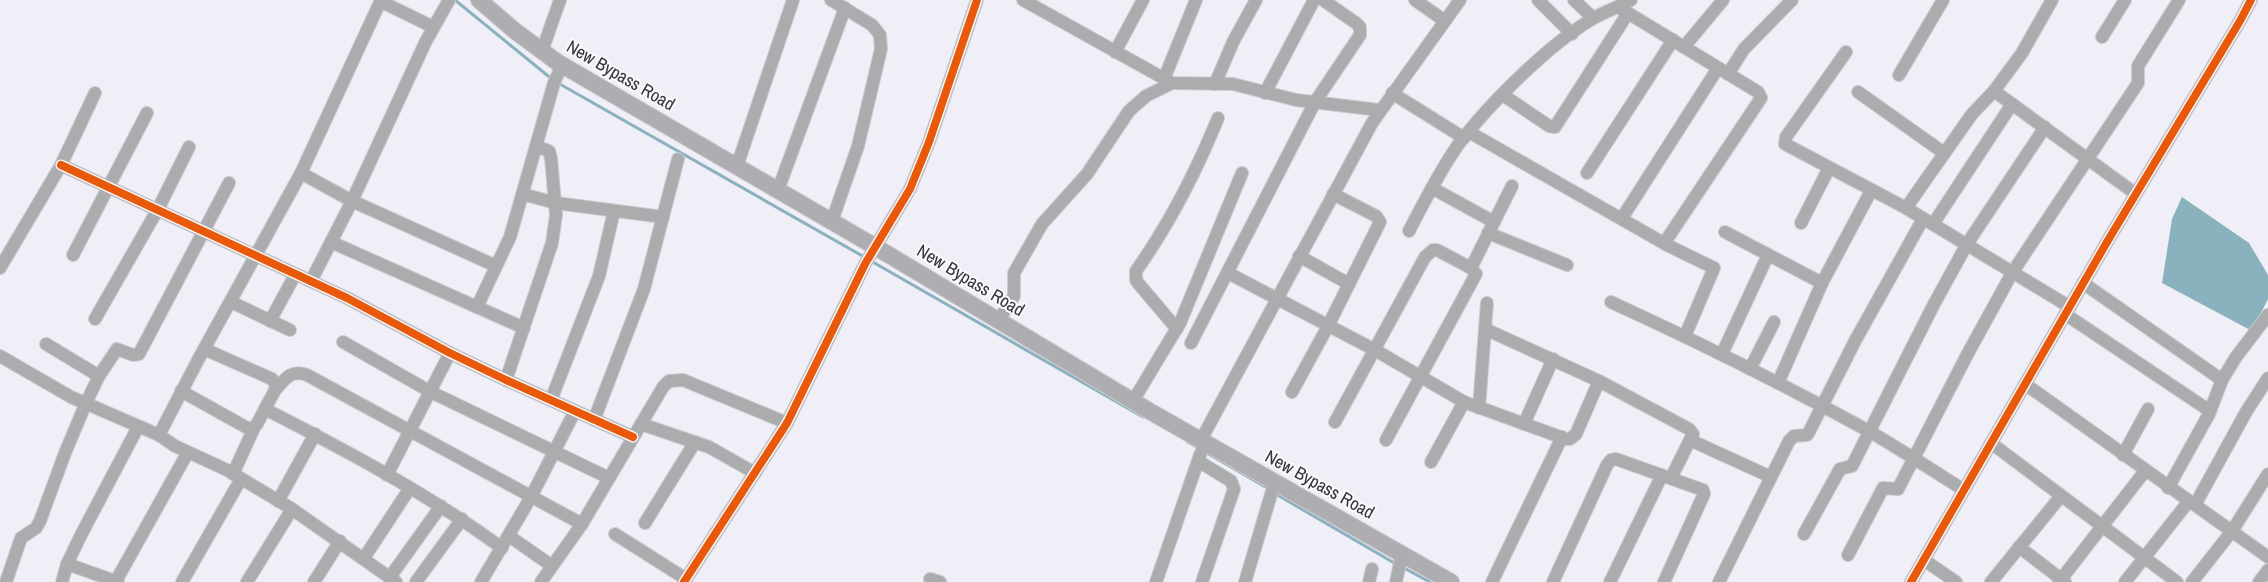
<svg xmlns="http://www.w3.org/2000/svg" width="2268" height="582" viewBox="0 0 2268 582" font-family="'Archivo Narrow',sans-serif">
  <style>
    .water { fill: #8ab2be }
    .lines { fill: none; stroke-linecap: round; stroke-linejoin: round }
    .stream { stroke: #8ab2be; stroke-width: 3 }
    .minor-casing { stroke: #cbcad0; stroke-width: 14 }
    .major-casing { stroke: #cbcad0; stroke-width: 18 }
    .minor { stroke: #aaacae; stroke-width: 12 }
    .major { stroke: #aeaeb2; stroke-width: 16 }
    .cycleway-casing { stroke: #fafafd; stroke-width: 11 }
    .cycleway { stroke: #e8590c; stroke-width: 8 }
    .labels { text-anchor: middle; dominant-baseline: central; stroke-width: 4; stroke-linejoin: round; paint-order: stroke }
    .street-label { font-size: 18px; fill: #35353a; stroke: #fafafd }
  </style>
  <rect width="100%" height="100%" fill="#f0eef6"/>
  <polygon class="water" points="2182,197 2249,243 2268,275 2268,299 2252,331 2162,283 2172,219"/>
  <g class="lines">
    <g class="stream">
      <polyline points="455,0 553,80"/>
      <polyline points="558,83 866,258"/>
      <polyline points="871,261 1143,417"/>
      <polyline points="1188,442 1200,449"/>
      <polyline points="1205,452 1269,489"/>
      <polyline points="1274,493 1396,564"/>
      <polyline points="1402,567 1430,582"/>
    </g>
    <g class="minor-casing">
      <g id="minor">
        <polyline points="831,0 872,25 880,35 881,49 858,146 832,221"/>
        <polyline points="1023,0 1172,83 1233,84 1296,100 1379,110"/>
        <polyline points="1415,0 1445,21"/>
        <polyline points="1538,0 1572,34"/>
        <polyline points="1574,0 1593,18"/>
        <polyline points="380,1 433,27"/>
        <polyline points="1618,7 1758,92 1761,98 1665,242 1667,245 1714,268 1685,336"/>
        <polyline points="2102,37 2125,0"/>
        <polyline points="1684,47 1723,0"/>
        <polyline points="542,51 560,0"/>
        <polyline points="1115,52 1143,0"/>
        <polyline points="1846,52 1786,137 1785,144 1906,208 2070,307"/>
        <polyline points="1728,74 1744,49 1792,0"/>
        <polyline points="1899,75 1943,0"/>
        <polyline points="1164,79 1196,0"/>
        <polyline points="1215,84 1233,42 1256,0"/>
        <polyline points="1994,91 2136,194"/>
        <polyline points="1858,92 1944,153"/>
        <polyline points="1265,93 1314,0"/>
        <polyline points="1392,93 1464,138"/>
        <polyline points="1503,95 1549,126 1555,127 1628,13"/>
        <polyline points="1469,132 1667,245"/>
        <polyline points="61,165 347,298 450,353 506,380 633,437"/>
        <polyline points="737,166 793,0"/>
        <polyline points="301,173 352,201 496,266"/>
        <polyline points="1587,173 1673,40"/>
        <polyline points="1432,188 1494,222"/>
        <polyline points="778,190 845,8"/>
        <polyline points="522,194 556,203 663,217"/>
        <polyline points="1906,208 1972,114 1994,91 2022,53 2052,0"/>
        <polyline points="1622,218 1718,68"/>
        <polyline points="1801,223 1829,168"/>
        <polyline points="1933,224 2012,104"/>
        <path d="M1409 231C1424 202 1439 172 1458 145 1488 105 1550 43 1594 18 1606 11 1619 7 1631 0"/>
        <polyline points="1725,232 1822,283"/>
        <polyline points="1488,233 1567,265"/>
        <polyline points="331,242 524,328"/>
        <polyline points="73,255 147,113"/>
        <polyline points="1299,256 1349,284"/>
        <polyline points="0,268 61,165 95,93"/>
        <polyline points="1471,268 1512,186"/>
        <polyline points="1228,273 1375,350 1464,402 1566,439 1570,439 1576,434 1599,381"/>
        <polyline points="311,281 352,201 426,41 449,0"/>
        <polyline points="2083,283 2222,380"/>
        <polyline points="231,302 290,330"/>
        <path d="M1611 302C1698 342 1783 384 1867 430 1900 449 1932 470 1964 490"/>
        <polyline points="477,307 510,237 554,83 562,65"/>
        <polyline points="2065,314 2210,411"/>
        <polyline points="95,319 158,209 189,147"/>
        <polyline points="999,320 1014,296 1014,273 1042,224 1087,174 1129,111 1146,96 1172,83"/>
        <polyline points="270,321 295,275"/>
        <path d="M1177 329 1138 283 1136 280V271C1170 223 1196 172 1218 118"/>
        <polyline points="1485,329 1599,381 1689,429 1693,434 1671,478"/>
        <polyline points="343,342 431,392 609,478"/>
        <polyline points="1191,343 1315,102 1360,35 1360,27 1356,23 1323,0"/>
        <polyline points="46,344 99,376"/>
        <polyline points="1722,354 1768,255"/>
        <polyline points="0,356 71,397 159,435 175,446 227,470 292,509 396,582"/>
        <polyline points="1750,369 1774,322"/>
        <polyline points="506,380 552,243 556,215 551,158 549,151 536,146"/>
        <polyline points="1778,383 1822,283 1871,191"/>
        <polyline points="2025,384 2268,557"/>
        <path d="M275 390C285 379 291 369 307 375L582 524"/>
        <polyline points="181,391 251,430 257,424 275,390 276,385 272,379 204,349"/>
        <polyline points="1292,392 1328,326 1380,222 1376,216 1333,194"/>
        <polyline points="551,400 599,276 614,211"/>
        <polyline points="1133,401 1180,323 1242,173"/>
        <polyline points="1479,408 1487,303"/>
        <path d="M265 409C347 451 428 494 502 548"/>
        <polyline points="594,420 644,289 678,159"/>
        <polyline points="1335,422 1425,257 1433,250 1437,250 1471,268 1476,274 1386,440"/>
        <polyline points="641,424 709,447 755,473"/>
        <polyline points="1524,424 1553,359"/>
        <polyline points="159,435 198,360 301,173 381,0"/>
        <polyline points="1201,440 1372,123 1460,0"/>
        <polyline points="1690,440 1771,477"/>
        <polyline points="1991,443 2177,582"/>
        <polyline points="2123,455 2148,409"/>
        <polyline points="1198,461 1231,481 1234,489 1202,582"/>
        <polyline points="1431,462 1464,402"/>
        <polyline points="233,474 254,428"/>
        <polyline points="387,475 450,353"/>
        <polyline points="2168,488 2209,414 2222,380 2236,357 2268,315"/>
        <polyline points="278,501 315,434"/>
        <polyline points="2195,505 2246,412 2268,378"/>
        <polyline points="645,523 695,442"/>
        <polyline points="615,534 686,579"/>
        <polyline points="1804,534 1840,469 1852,466 1853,464 1933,306 1967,244 2045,127"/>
        <polyline points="509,536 552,566"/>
        <polyline points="2019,547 2065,582"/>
        <polyline points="1848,555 1883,488 1898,489 1967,355 2012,273 2138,83 2138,66 2179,0"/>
        <polyline points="364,558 410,488"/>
        <polyline points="1924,560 1956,582"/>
        <polyline points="67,564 118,582"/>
        <polyline points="390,577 441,506"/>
        <polyline points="930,579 940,582"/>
        <polyline points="116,581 188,452"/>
        <polyline points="6,582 21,538 36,528 40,521 65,453 86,403 99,376 117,349 133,355 139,354 229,183"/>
        <polyline points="62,582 67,564 81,535 138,427"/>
        <polyline points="182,582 241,479"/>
        <polyline points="247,582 292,509"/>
        <polyline points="314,582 340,541"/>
        <polyline points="416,582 462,519"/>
        <polyline points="481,582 531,497 575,411"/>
        <polyline points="541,582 582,524 663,387 669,381 683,380 787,423"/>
        <polyline points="684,582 787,423 865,264 910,189 929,142 977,0"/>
        <polyline points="1156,582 1200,455 1206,442"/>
        <polyline points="1245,582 1275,481"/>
        <polyline points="1369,582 1372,569"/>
        <polyline points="1396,582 1402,553"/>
        <polyline points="1492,582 1562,437"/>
        <polyline points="1553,582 1607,465 1611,460 1616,459 1703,490 1704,494 1664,582"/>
        <polyline points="1610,582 1662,475"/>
        <polyline points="1719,582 1789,441 1794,436 1807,435 1809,432 1855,341 1923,219"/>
        <polyline points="1911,582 2107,242 2240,21 2251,0"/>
        <polyline points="1991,582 2061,496"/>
        <polyline points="2059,582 2145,471"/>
        <polyline points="2125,582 2189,501"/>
        <polyline points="2192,582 2232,531 2268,474"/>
        <polyline points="2259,582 2268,570"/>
      </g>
    </g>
    <g class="major-casing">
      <polyline id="major" points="479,0 515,31 557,62 874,246 1151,412 1451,582"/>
    </g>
    <use href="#minor" class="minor"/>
    <use href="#major" class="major"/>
    <g class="cycleway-casing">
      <g id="cycleway">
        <polyline points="61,165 347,298 450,353 506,380 633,437"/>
        <polyline points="684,582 787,423 865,264 910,189 929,142 977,0"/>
        <polyline points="1911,582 2107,242 2240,21 2251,0"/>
      </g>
    </g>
    <use href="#cycleway" class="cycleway"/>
  </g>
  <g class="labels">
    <g class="street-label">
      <text transform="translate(621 75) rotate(30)">New Bypass Road</text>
      <text transform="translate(971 280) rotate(31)">New Bypass Road</text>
      <text transform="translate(1320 484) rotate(29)">New Bypass Road</text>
    </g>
  </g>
</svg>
